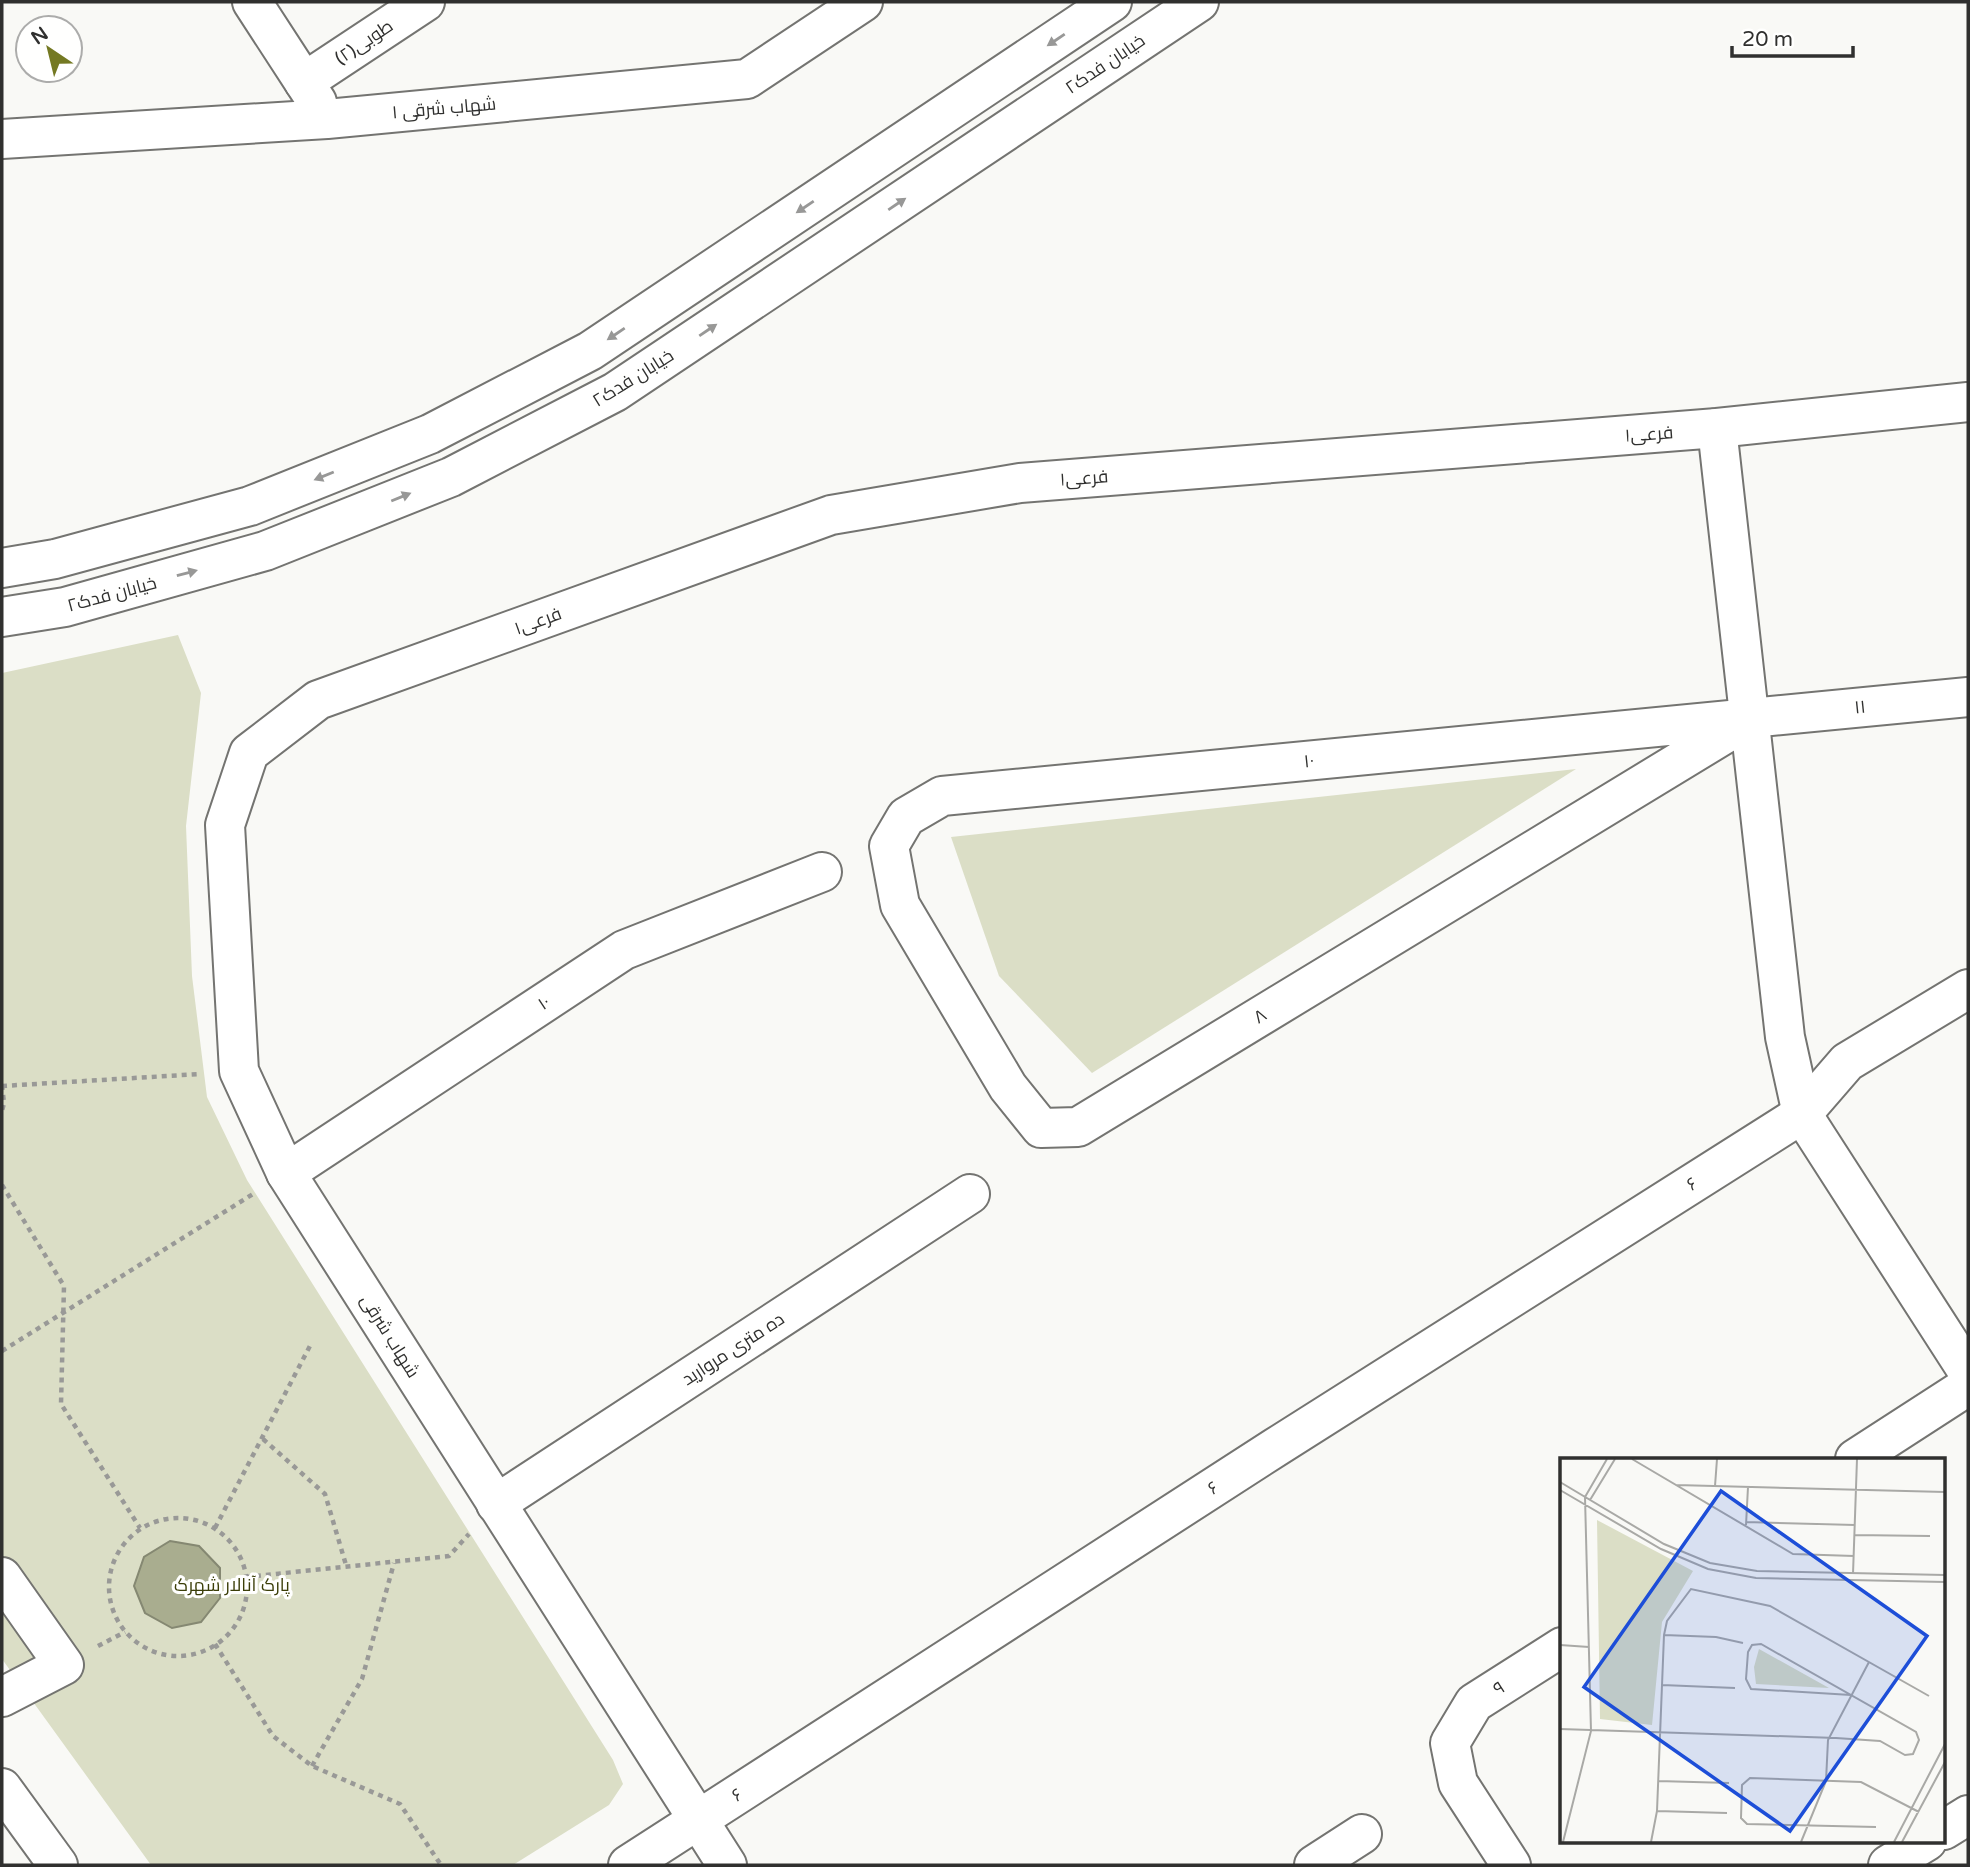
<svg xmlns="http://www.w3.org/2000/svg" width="1970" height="1867" viewBox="0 0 1970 1867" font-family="'Varela Round',Cairo,sans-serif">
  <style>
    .green { fill: #dbdec6 }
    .water { fill: #a9ad8f; stroke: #858872; stroke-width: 2 }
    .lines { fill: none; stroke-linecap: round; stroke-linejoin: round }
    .minor-casing { stroke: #747471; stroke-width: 42 }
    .path { stroke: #999997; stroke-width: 4.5; stroke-dasharray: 5 5; stroke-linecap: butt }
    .minor { stroke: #fff; stroke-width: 38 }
    .oneway { fill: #989897 }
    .labels { text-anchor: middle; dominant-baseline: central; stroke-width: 6; stroke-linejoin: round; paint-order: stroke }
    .street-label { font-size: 18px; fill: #30302f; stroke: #fffffe }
    .park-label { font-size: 18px; fill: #3b3e08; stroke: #fffffe }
    .inset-road { fill: none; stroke: #a9a9a6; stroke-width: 2 }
    .view { fill: #1d4ed8; fill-opacity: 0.15; stroke: #1d4ed8; stroke-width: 3.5 }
    .inset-edge { fill: none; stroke: #30302f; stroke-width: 3.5 }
  </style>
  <rect width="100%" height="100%" fill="#f9f9f6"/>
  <g class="green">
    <polygon points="178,635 201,693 186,826 192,976 207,1097 247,1180 613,1760 623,1784 609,1805 513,1865 151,1865 2,1659 2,673"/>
    <polygon points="1576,769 1092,1073 999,976 951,837"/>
  </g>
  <polygon class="water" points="170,1541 199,1546 220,1568 220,1598 201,1622 172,1628 145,1613 134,1586 144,1557"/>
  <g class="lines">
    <g class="minor-casing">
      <g id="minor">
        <polyline points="252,2 317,102"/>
        <polyline points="304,82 425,2"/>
        <polyline points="2,139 327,119 747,79 863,2"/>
        <polyline points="1717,428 1785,1037 1802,1114 1968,1372"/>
        <polyline points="2,568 55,559 250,506 430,434 590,351 1112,2"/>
        <polyline points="2,617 65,607 265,551 451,477 615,392 1199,2"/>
        <polyline points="1751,718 1078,1127 1041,1128 1008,1087 900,905 889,846 906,817 942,796 1968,697"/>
        <polyline points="286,1173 624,950 822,872"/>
        <polyline points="1855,1459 1968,1386"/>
        <polyline points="496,1504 970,1194"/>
        <polyline points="2,1577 64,1665 2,1697"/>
        <polyline points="2,1788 58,1865"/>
        <polyline points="1944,1830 1968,1815"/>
        <polyline points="628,1865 1276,1447 1802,1114 1847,1062 1968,989"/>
        <polyline points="727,1865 286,1173 239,1071 225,825 249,753 318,700 831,515 1020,483 1717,428 1968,402"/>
        <polyline points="1314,1865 1362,1834"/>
        <polyline points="1511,1865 1458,1783 1450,1743 1474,1703 1562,1647"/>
        <polyline points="1888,1865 1927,1841"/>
      </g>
    </g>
    <g class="path">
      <polyline points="2,1085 4,1103 2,1111"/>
      <polyline points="2,1086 200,1074"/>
      <polyline points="2,1185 64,1286 61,1404 140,1528"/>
      <polyline points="2,1351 253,1194"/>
      <polyline points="263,1439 325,1494 346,1565"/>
      <circle cx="178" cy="1587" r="69"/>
      <polyline points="215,1528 312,1342"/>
      <polyline points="246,1577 449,1556 469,1534"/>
      <polyline points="215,1644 273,1736 312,1766 400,1804 441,1865"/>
      <polyline points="98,1646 125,1632"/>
      <polyline points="312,1766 362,1679 394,1563"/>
    </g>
    <use href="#minor" class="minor"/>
  </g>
  <defs><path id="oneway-solid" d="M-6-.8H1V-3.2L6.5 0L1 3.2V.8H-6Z" transform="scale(1.75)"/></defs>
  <g class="oneway">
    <use href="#oneway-solid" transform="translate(1056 40) rotate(146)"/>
    <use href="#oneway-solid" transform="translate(897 204) rotate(-34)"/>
    <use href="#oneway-solid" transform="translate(805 207) rotate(146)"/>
    <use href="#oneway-solid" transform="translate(708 330) rotate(-34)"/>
    <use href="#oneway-solid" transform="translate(616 334) rotate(146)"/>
    <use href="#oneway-solid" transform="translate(324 476) rotate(158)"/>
    <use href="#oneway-solid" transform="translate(401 497) rotate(-22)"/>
    <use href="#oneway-solid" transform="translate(187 573) rotate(-15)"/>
  </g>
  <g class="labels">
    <g class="street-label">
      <text transform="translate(364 42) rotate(-34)">طوبی(۲)</text>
      <text transform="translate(1105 64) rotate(-34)">خیابان فدک۲</text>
      <text transform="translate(444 108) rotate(-5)">شهاب شرقی ۱</text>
      <text transform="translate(633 378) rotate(-32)">خیابان فدک۲</text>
      <text transform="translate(1649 434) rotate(-4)">فرعی۱</text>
      <text transform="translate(1084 478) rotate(-4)">فرعی۱</text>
      <text transform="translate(112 594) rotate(-15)">خیابان فدک۲</text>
      <text transform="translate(538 621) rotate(-20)">فرعی۱</text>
      <text transform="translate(1860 707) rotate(-6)">۱۱</text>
      <text transform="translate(1309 761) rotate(-6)">۱۰</text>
      <text transform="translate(544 1003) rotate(-33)">۱۰</text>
      <text transform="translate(1260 1016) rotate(-31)">۸</text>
      <text transform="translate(1692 1184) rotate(-32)">۶</text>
      <text transform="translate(390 1336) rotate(58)">شهاب شرقی</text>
      <text transform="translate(733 1349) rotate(-33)">ده متری مروارید</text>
      <text transform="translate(1213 1488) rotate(-33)">۶</text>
      <text transform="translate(1499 1688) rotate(-33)">۹</text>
      <text transform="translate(737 1795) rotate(-33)">۶</text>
    </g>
    <g class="park-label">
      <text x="232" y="1585">پارک آنالار شهرک</text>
    </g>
  </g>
  <g transform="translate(1560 1458)">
    <rect width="385" height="385" fill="#f9f9f6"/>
    <path d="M37 62 133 113 102 164 92 267 40 261ZM199 191 269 230 196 226 194 209Z" fill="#dbdec6"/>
    <path class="inset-road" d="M72 1 233 96 294 98M0 24 104 86 150 105 197 113 385 117M116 27 385 34M155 28 157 1M0 32 101 91 148 111 196 120 385 124M30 42 55 1M186 64 295 67M186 67 188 29M294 77 370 78M293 116 297 1M104 177 156 179 183 185M0 187 29 189M102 227 175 230M0 271 276 280 320 283 345 297 353 296 359 282 356 274 201 186 192 187 188 194 186 221 191 231 291 237M98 323 169 325M97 353 167 355M316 369 187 366 181 360 182 327 190 320 301 324 359 354M3 384 31 273 25 39 47 1M91 384 97 353 104 177 107 163 131 131 210 148 369 238M241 384 266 323 268 282 309 204M334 384 385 286M342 384 385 304"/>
    <path class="view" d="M161 33 367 178 230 373 24 229Z"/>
    <rect width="385" height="385" class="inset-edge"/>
  </g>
  <rect width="1970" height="1867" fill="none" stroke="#30302f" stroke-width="7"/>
  <g transform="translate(49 49) rotate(325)"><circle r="33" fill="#fffffe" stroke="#acacab" stroke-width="2"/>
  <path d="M0-5L12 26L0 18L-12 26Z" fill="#747922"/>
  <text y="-10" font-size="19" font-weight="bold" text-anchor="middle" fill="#30302f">N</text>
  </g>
  <path d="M1732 46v10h121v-10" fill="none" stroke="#30302f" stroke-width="3.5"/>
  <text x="1742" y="46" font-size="21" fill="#30302f" stroke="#fffffe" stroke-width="5" paint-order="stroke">20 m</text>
</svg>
